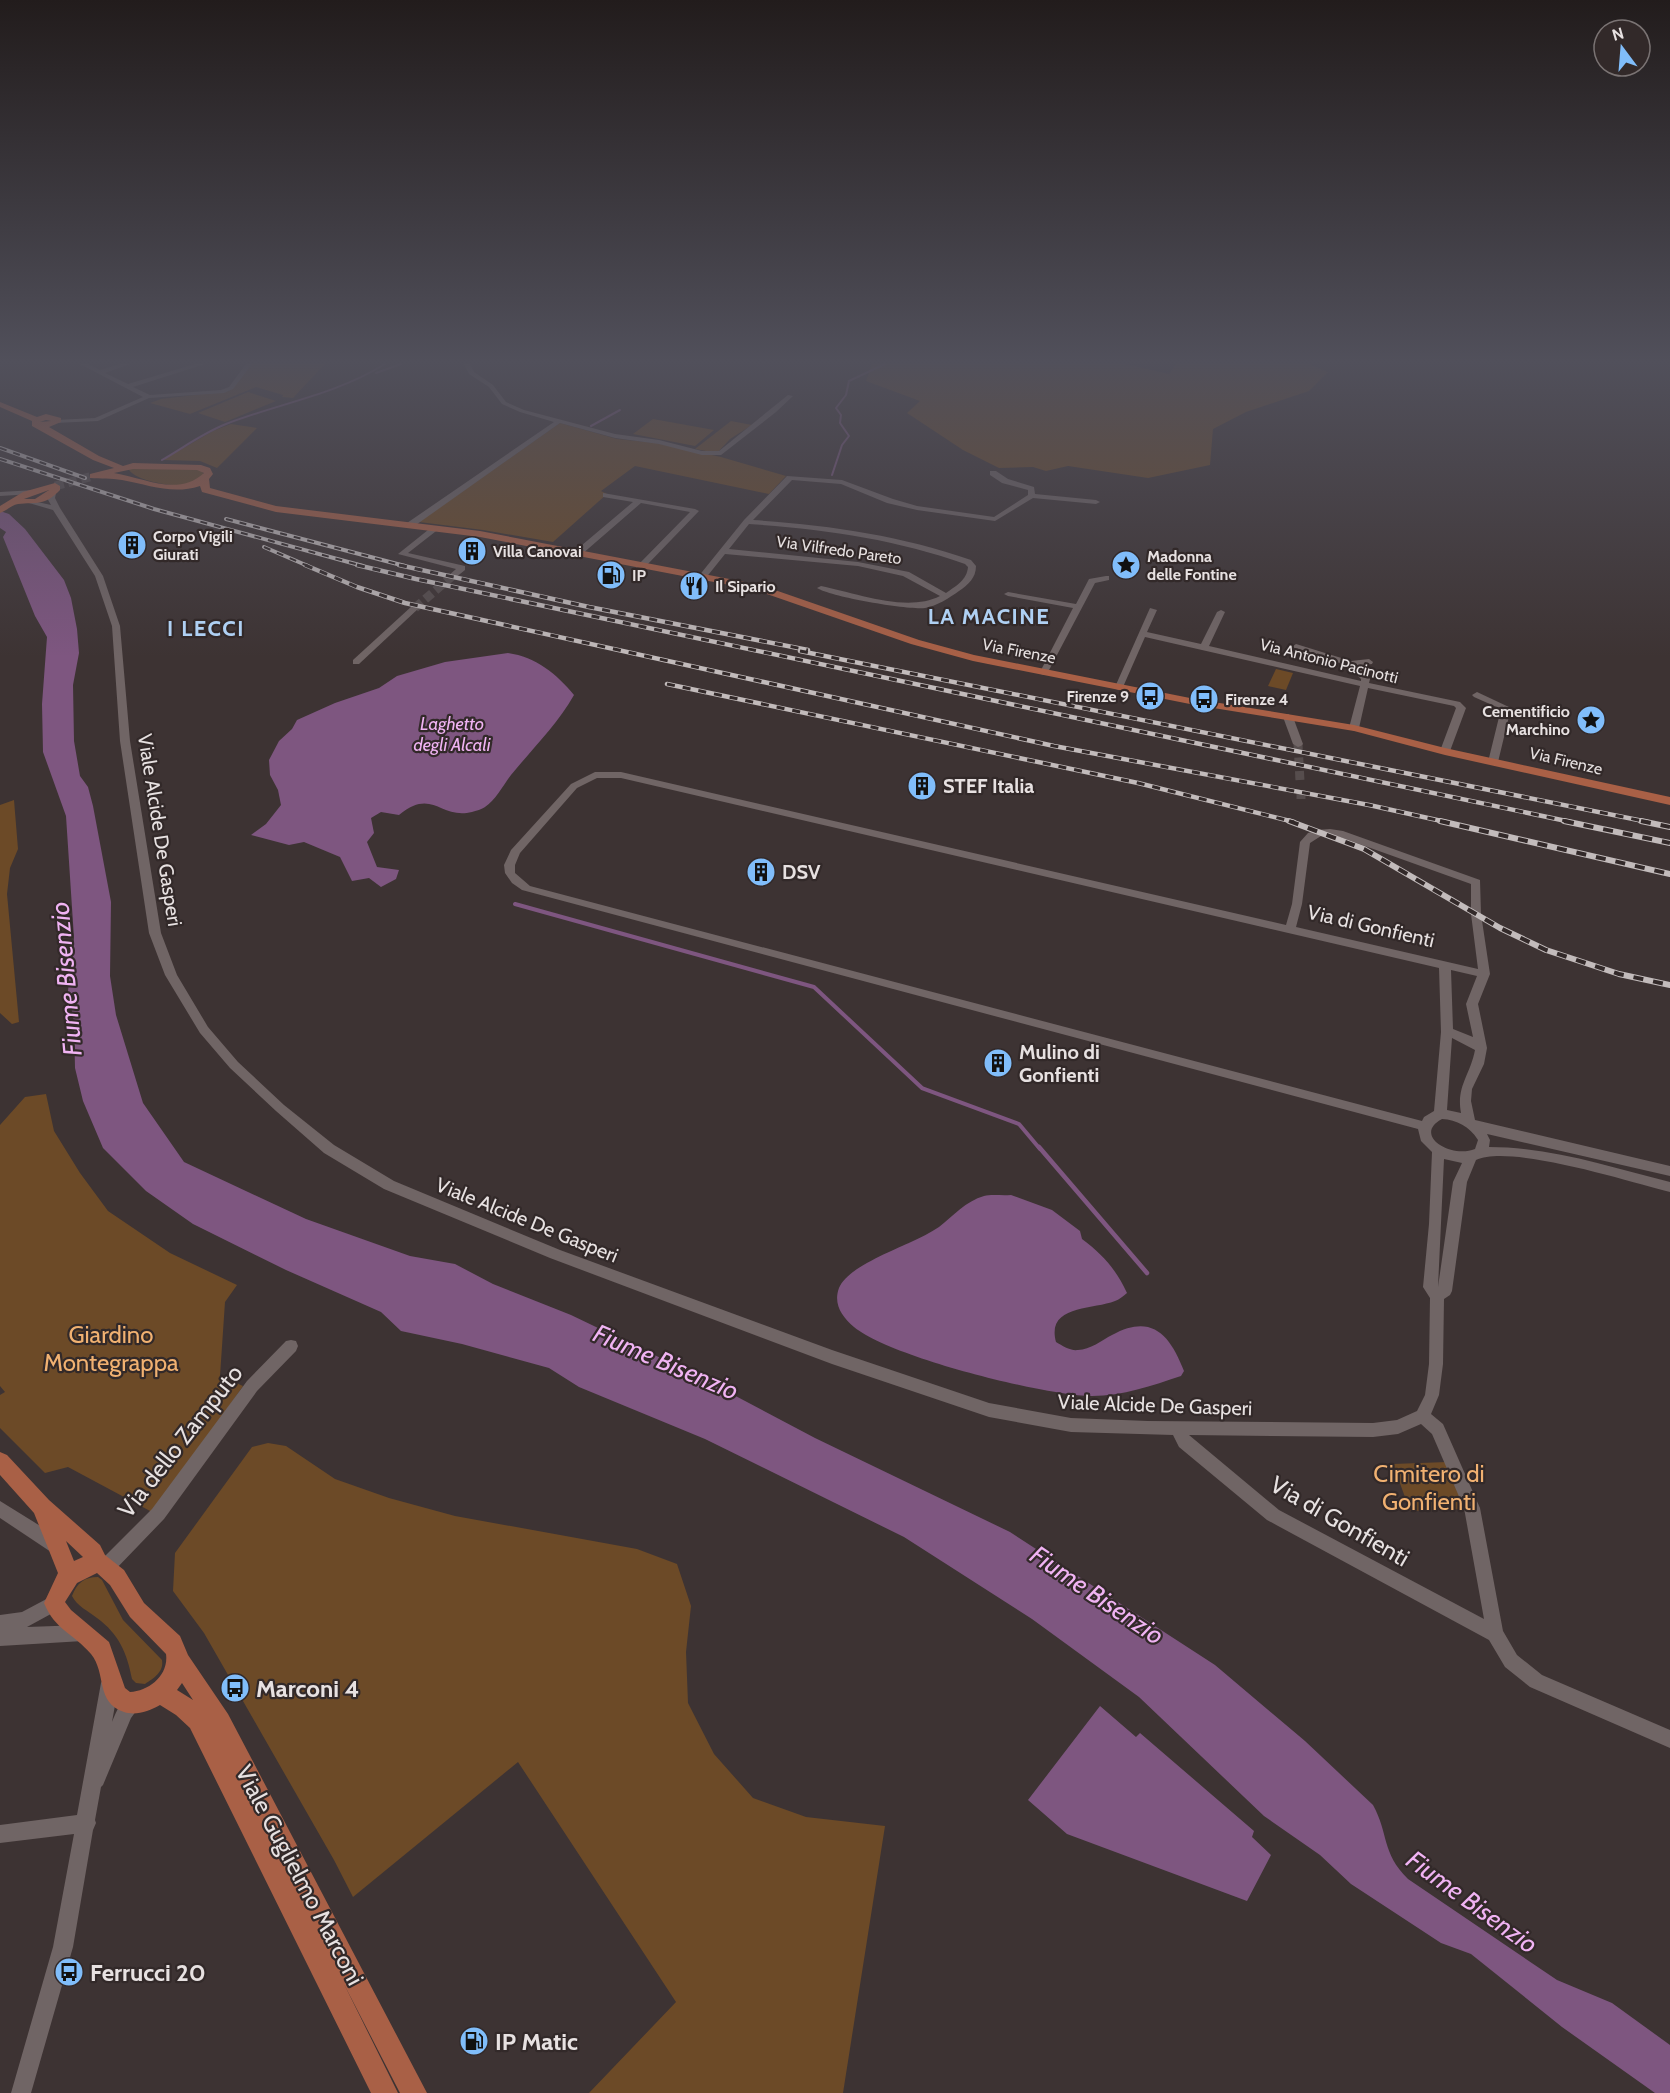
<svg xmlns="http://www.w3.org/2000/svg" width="1670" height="2093" viewBox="0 0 1670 2093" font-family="Cabin,sans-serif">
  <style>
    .green { fill: #6c4a27 }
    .water { fill: #7e5680 }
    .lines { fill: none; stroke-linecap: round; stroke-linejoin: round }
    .stream-far2 { stroke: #7e5680; stroke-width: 2 }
    .stream-far1 { stroke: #7e5680; stroke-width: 4 }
    .stream { stroke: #7e5680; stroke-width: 4.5 }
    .minor-tunnel { stroke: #564d4d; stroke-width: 9; stroke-dasharray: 9 4.5; stroke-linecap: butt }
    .major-tunnel { stroke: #564d4d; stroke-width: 9; stroke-dasharray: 9 4.5; stroke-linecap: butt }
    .minor { fill: #706565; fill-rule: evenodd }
    .major { fill: #a96046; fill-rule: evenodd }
    .rail-far2-casing { stroke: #c2bbbb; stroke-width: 4 }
    .rail-far1-casing { stroke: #c2bbbb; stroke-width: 4.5 }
    .rail-casing { stroke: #c2bbbb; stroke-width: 6 }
    .rail-far2 { stroke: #322929; stroke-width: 2; stroke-dasharray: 7; stroke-linecap: butt }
    .rail-far1 { stroke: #322929; stroke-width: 3; stroke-dasharray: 8; stroke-linecap: butt }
    .rail { stroke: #322929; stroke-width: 4; stroke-dasharray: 10; stroke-linecap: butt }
    .labels { text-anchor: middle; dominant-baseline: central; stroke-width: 4.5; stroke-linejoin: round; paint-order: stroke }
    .far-poi-label { font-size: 16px; font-weight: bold; fill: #e7e1e1; stroke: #322929; text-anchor: start }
    .far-street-label { font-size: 16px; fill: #e7e1e1; stroke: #322929 }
    .far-water-label { font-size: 18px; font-style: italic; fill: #f0b3f3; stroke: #322929 }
    .poi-label { font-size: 20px; font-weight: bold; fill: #e7e1e1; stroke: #322929; text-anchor: start }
    .street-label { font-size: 20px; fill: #e7e1e1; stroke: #322929 }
    .far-district-label { font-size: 22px; font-weight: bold; letter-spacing: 1.5px; fill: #afd0f3; stroke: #322929 }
    .near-park-label { font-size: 24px; fill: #f1b171; stroke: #322929 }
    .near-street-label { font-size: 24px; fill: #e7e1e1; stroke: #322929 }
    .near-poi-label { font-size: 24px; font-weight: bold; fill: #e7e1e1; stroke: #322929; text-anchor: start }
    .near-water-label { font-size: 26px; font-style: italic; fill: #f0b3f3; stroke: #322929 }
  </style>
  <rect width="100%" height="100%" fill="#3d3333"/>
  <g class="green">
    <polygon points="252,364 325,364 293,398 282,397 283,395 256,387 190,414 150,403 161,399 229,391"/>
    <polygon points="872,364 1126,364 1169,374 1176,364 1309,364 1328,372 1309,391 1246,412 1213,429 1210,465 1148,478 1068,466 1046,471 1033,467 999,468 963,450 907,413 920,401 866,381"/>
    <polygon points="248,392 276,401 225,422 198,413"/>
    <polygon points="653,419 714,430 695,446 633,434"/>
    <polygon points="731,421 752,425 730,439 717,453 695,449"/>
    <polygon points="560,423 617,439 656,443 721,457 786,476 769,494 635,466 601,491 607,494 553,542 483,530 419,522"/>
    <polygon points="231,424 257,428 217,468 200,461 163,460 213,431"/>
    <path d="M128 468H191L202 471 204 475C199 478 193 483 187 485 173 487 133 481 128 468Z"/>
    <polygon points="1276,669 1293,673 1286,690 1268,686"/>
    <polygon points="14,800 18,849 10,868 7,894 19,1022 12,1024 0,1013 0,805"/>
    <polygon points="46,1094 54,1131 80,1173 108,1211 170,1253 237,1285 225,1302 220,1376 243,1386 181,1475 152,1512 68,1467 45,1473 0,1428 0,1395 5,1392 0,1386 0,1125 25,1097"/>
    <polygon points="268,1443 286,1446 335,1479 389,1498 455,1516 637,1549 677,1564 691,1606 686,1652 688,1703 714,1754 753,1798 806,1817 885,1826 843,2093 589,2093 676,2002 518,1762 353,1897 334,1860 204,1633 173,1591 175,1553 252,1447"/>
    <polygon points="1447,1462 1465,1509 1410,1511 1393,1464"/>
    <path d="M98 1577 102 1580 123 1620 162 1660C164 1672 154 1678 145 1684L136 1683 132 1679C127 1653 119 1634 97 1618 88 1611 77 1606 72 1596 77 1583 84 1577 98 1577Z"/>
  </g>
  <g class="water">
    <path d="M0 511 9 514 25 529 64 580 71 598 77 629 79 653 73 685 74 741 80 776 88 787 93 806 111 902 110 976 116 1015 143 1103 184 1162 306 1219 410 1256 455 1264 493 1284 571 1315 694 1374 815 1438 1010 1532 1215 1665 1305 1741 1373 1805C1389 1834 1381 1852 1408 1879L1557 1980 1612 2003 1670 2045V2093H1655L1562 2027 1471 1954 1441 1943 1351 1884 1320 1855 1264 1816 1139 1697 1032 1619 904 1537 705 1439 579 1387 549 1368 462 1344 401 1331 381 1312 286 1270 193 1224 146 1191 103 1148 83 1101 75 1068 74 1022 68 991 74 938 66 816 43 752 42 704 47 637 35 616 3 537 6 532 0 528Z"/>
    <path d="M508 653C536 657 557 674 574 695 557 725 533 748 511 775 504 784 495 801 485 807 482 809 476 811 472 812 440 820 433 787 399 815L381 812 371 818 374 833 367 842 377 867 399 870 396 879 381 887 369 878 352 881 340 857 304 842 289 845 251 835 266 824 281 805 278 790 270 775 269 760 279 741 292 729 297 720 335 703 379 688 397 676 445 662Z"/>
    <path d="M1011 1195 1052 1210 1080 1231 1082 1239C1102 1254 1116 1269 1127 1293 1123 1296 1119 1300 1115 1301 1092 1310 1046 1305 1056 1342 1063 1346 1070 1351 1078 1350 1090 1350 1102 1340 1112 1335 1152 1313 1170 1335 1184 1371L1181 1376C1151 1386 1120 1397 1088 1396 1040 1394 890 1357 854 1327 842 1317 833 1304 839 1288 847 1268 892 1251 911 1242 920 1238 930 1233 939 1227 953 1216 966 1201 984 1196 992 1194 1002 1196 1011 1195Z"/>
    <polygon points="1100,1706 1136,1737 1140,1733 1254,1831 1252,1837 1271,1855 1247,1901 1067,1834 1028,1800"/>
  </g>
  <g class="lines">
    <g class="stream-far2">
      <polyline points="376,373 401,364"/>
      <polyline points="591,426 620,410"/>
      <path d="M162 460C183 448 203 433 226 424 280 403 335 395 385 364"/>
      <polyline points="832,475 842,445 849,436 840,423 841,415 836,408 846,395 849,381 885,364"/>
    </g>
    <polyline class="stream-far1" points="515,904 814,987 922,1088 1019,1124 1040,1149"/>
    <polyline class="stream" points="1039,1147 1147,1273"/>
    <g class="minor-tunnel">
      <polyline points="415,608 452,576"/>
      <polyline points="1298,744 1300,781"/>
      <polyline points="1301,790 1301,799"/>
    </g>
    <polyline class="major-tunnel" points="55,486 93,476"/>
    <g class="minor">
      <polygon points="80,364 88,364 100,370 120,364 130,364 105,373 128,384 195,364 205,364 133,387 150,395 221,390 229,387 246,364 252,364 233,389 224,393 149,398 98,421 54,423 53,422 56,420 95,418 143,397"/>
      <polygon points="464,364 470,364 474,372 493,385 506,402 524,410 615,434 659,440 702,451 719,451 788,395 793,396 776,412 721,455 702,455 659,444 615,438 560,423 413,527 407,527 407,523 554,422 520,412 502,404 489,387 469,374"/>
      <path d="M990 471H996L1008 479 1034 487 1035 494 1096 500 1100 502 1096 504 1033 498 995 521 917 510 887 503 841 484 792 480 753 520C828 525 900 535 971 560L976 566C976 578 968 585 959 591 949 598 937 606 925 608 908 610 831 597 817 588L821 586C856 593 907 613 940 596L903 576 858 566 725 554 705 579 698 577 744 520 787 476 842 480 893 499 917 506 994 517 1028 495V490L1002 483 990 475ZM749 524C823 529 895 539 965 564L968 567C967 580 956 586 946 593L909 572 858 562 729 549Z"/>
      <polygon points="35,490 36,492 32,494 0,496 0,492"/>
      <path d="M49 491 56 493 55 498 60 508 103 576 120 626 130 741 161 933 177 975 208 1027 238 1062 284 1105 334 1145 394 1181 560 1250 832 1350 989 1403 1071 1418 1148 1421 1373 1423 1397 1420 1417 1411 1425 1395 1429 1364 1430 1298 1423 1287 1429 1224 1432 1152 1421 1141 1418 1129 522 890 512 883 505 873 504 865 511 850 571 784 595 772H621L1286 925 1292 904 1300 842 1308 833 1317 830 1330 829 1343 831 1480 880 1481 914 1490 974 1478 1004 1487 1048 1484 1064 1472 1089 1471 1101 1475 1120 1670 1166V1176L1487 1134 1490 1140 1489 1147C1551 1147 1610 1167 1670 1182V1192C1630 1182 1511 1144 1476 1160L1467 1182 1452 1291 1450 1295 1444 1299 1443 1364 1439 1395 1431 1414 1443 1424 1480 1508 1503 1631 1517 1655 1542 1675 1670 1730V1748L1530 1687 1505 1667 1489 1640 1267 1520 1179 1447 1173 1435 1071 1432 989 1417 832 1364 550 1258 384 1189 324 1153 276 1111 230 1068 200 1033 165 975 149 933 120 741 112 626 95 576 53 510 29 503 33 501 51 505 47 498ZM597 778H621L1439 968 1441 1032 1434 1111 1424 1117 1422 1121 530 886 515 873V865L520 853 577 788ZM1321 836H1337L1471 884V914L1478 969 1296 927 1302 904 1310 843ZM1451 970 1477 976 1466 1004 1473 1037 1453 1029ZM1452 1038 1475 1050C1470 1076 1456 1086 1461 1113L1447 1110ZM1442 1119C1457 1120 1469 1126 1478 1140L1475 1149C1451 1159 1412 1135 1442 1119ZM1444 1159 1462 1163 1453 1182 1438 1287ZM1421 1424 1432 1434 1464 1508 1484 1619 1279 1510 1189 1435 1373 1437 1398 1434Z"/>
      <polygon points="603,493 695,509 699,511 645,567 638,565 690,512 641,503 581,555 575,555 575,551 633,502 603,497"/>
      <polygon points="433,526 440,528 408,553 465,566 465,570 455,578 448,576 456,569 398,554"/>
      <polygon points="1106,576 1109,576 1109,580 1095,583 1048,672 1044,675 1041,674 1040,672 1073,608 1008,596 1004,594 1008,592 1076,604 1089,579"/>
      <polygon points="412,606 419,608 359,664 353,664 353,660"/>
      <polygon points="1150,608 1157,610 1147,632 1201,644 1217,612 1221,610 1225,612 1209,646 1361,681 1361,679 1348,666 1292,647 1296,644 1351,661 1369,659 1373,662 1372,664 1358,666 1370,679 1369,683 1460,702 1466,708 1450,751 1445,754 1440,751 1456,708 1454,706 1368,688 1359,728 1354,731 1349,728 1360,686 1145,637 1123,687 1119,690 1116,689 1115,687"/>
      <polygon points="1477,692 1511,708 1498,762 1493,765 1488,762 1501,709 1474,697 1472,695"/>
      <polygon points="1288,714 1293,717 1303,744 1301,746 1298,747 1293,744 1283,717"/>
      <polygon points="291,1340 296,1341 298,1346 296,1351 257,1391 164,1519 113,1572 107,1574 101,1572 99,1566 101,1560 152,1509 247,1381 286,1341"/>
      <polygon points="0,1501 63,1540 65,1546 63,1552 57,1554 51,1552 0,1518"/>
      <polygon points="54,1595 60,1597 62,1603 60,1609 27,1627 83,1625 89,1627 91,1633 89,1639 83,1641 0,1646 0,1615 22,1612"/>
      <path d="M110 1674 116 1677 119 1683 112 1722C117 1710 121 1699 133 1694L139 1697 142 1703 131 1718 103 1785 101 1787 95 1820 96 1823 93 1830 73 1947 31 2093H11L53 1947 74 1834 0 1843V1825L77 1815 101 1683 104 1677Z"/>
    </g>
    <g class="major">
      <path d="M0 402 37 417 46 414 61 418V422L49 427 99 456 123 466 133 463 201 465 210 468 213 474 209 479 210 488 276 506 480 531 740 581 772 589 919 640 974 655 1195 699 1354 725 1445 748 1670 797V805L1445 755 1354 731 1195 705 973 661 911 644 764 593 740 587 480 537 276 512 202 492 200 486C172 495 150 485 122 480 111 478 101 479 90 478V474L114 468 93 460 32 426V421L0 407ZM46 420 51 421 40 422ZM133 469 197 470 204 473C178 497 145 478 114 473Z"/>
      <path d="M55 483 60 486V490C45 506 36 502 18 504 12 505 6 511 0 513V506L23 492ZM49 490 35 499H24Z"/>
      <path d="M0 1452 7 1455 49 1500 100 1545 105 1555 124 1570 144 1603 180 1636 188 1655 228 1714 427 2093H400L344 1984 398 2093H371L190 1728 176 1715 160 1705C149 1711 136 1716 124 1712 95 1702 107 1674 91 1654 73 1633 55 1630 44 1603L58 1573 34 1513 0 1475ZM66 1541 83 1557 74 1561ZM97 1573 110 1585 130 1617 166 1654C169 1675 149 1691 130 1692L125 1688 109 1642 71 1610 65 1602 77 1583ZM182 1683 193 1700 177 1690Z"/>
    </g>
    <g class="rail-far2-casing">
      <g id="rail-far2">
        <polyline points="0,448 85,478"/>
        <polyline points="0,459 154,509 363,566"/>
        <polyline points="226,519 405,566"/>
        <polyline points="264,547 308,566"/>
      </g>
    </g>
    <g class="rail-far1-casing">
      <g id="rail-far1">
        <polyline points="305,565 357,587 405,603 1054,746 1369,805 1446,822"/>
        <polyline points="357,565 416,579 1571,822"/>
        <polyline points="399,565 589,607 808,650"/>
        <polyline points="800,651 1648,822"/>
        <polyline points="667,684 1138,783 1294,822"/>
      </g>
    </g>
    <g class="rail-casing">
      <g id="rail">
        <polyline points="1289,821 1364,849 1500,928 1546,950 1619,974 1670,985"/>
        <polyline points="1440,821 1670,874"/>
        <polyline points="1564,821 1670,843"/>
        <polyline points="1641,821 1670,827"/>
      </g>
    </g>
    <use href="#rail-far2" class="rail-far2"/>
    <use href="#rail-far1" class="rail-far1"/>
    <use href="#rail" class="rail"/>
  </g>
  <linearGradient id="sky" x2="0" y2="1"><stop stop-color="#221c1c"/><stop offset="0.55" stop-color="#51505b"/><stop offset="1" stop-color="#51505b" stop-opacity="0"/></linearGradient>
  <rect width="1670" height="657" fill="url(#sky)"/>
  <defs>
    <g id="building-disc" transform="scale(1.5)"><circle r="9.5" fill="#80bdfa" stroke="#322929"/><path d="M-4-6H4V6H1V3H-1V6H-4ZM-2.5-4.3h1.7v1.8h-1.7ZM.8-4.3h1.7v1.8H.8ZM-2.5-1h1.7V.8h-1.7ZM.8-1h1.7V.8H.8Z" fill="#111"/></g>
    <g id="sight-disc" transform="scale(1.5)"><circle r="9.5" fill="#80bdfa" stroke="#322929"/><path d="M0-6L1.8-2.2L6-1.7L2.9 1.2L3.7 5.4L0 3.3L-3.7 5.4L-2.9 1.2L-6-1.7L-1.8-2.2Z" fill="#111"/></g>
    <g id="fuel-disc" transform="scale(1.5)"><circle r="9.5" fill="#80bdfa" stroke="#322929"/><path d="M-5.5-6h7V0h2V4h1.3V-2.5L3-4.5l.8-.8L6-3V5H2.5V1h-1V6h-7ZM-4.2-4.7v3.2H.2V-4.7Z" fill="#111"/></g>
    <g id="restaurant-disc" transform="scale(1.5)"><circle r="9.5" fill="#80bdfa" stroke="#322929"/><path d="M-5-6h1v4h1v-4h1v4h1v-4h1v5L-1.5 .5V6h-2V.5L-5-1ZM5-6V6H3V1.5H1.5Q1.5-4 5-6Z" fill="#111"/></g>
    <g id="bus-disc" transform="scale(1.5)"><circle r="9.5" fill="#80bdfa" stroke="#322929"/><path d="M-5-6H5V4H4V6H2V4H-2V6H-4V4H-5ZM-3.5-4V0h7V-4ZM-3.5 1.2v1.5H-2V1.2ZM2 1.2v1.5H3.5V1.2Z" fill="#111"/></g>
  </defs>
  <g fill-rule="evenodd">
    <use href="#building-disc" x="132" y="545"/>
    <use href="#building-disc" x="472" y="551"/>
    <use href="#sight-disc" x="1126" y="565"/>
    <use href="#fuel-disc" x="611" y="575"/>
    <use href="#restaurant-disc" x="694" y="586"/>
    <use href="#bus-disc" x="1150" y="696"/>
    <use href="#bus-disc" x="1204" y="699"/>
    <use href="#sight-disc" x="1591" y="720"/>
    <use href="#building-disc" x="922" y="786"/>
    <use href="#building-disc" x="761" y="872"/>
    <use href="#building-disc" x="998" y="1063"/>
    <use href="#bus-disc" x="235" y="1688"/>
    <use href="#bus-disc" x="69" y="1972"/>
    <use href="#fuel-disc" x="474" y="2041"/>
  </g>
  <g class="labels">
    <g class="far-poi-label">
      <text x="153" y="536">Corpo Vigili<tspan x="153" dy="18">Giurati</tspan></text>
      <text x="493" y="551">Villa Canovai</text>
      <text x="1147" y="556">Madonna<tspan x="1147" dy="18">delle Fontine</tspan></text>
      <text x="632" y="575">IP</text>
      <text x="715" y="586">Il Sipario</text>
      <text x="1129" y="696" text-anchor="end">Firenze 9</text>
      <text x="1225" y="699">Firenze 4</text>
      <text x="1570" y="711" text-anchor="end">Cementificio<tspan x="1570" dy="18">Marchino</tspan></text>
    </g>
    <g class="far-street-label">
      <text transform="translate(839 550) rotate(8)">Via Vilfredo Pareto</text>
      <text transform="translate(1019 651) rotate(11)">Via Firenze</text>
      <text transform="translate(1329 661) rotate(14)">Via Antonio Pacinotti</text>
      <text transform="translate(1566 761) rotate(13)">Via Firenze</text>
    </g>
    <g class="far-water-label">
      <text x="452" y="724">Laghetto<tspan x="452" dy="21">degli Alcali</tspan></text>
    </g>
    <g class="poi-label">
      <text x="943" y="786">STEF Italia</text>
      <text x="782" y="872">DSV</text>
      <text x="1019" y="1052">Mulino di<tspan x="1019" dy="23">Gonfienti</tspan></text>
    </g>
    <g class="street-label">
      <text transform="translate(160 830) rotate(81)">Viale Alcide De Gasperi</text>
      <text transform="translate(1371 926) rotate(13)">Via di Gonfienti</text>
      <text transform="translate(527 1220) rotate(22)">Viale Alcide De Gasperi</text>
      <text transform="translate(1155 1405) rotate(2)">Viale Alcide De Gasperi</text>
    </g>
    <g class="far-district-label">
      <text x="989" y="616">LA MACINE</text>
      <text x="206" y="628">I LECCI</text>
    </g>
    <g class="near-park-label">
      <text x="111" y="1334">Giardino<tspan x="111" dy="28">Montegrappa</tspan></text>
      <text x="1429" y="1473">Cimitero di<tspan x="1429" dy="28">Gonfienti</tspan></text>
    </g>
    <g class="near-street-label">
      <text transform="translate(180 1441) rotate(-52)">Via dello Zamputo</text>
      <text transform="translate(1340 1521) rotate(30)">Via di Gonfienti</text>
      <text transform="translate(300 1875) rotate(62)">Viale Guglielmo Marconi</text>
    </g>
    <g class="near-poi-label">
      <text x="256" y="1688">Marconi 4</text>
      <text x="90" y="1972">Ferrucci 20</text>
      <text x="495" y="2041">IP Matic</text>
    </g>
    <g class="near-water-label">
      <text transform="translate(66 979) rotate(-95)">Fiume Bisenzio</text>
      <text transform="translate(666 1362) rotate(23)">Fiume Bisenzio</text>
      <text transform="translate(1097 1595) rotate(34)">Fiume Bisenzio</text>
      <text transform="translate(1472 1902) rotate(36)">Fiume Bisenzio</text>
    </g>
  </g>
  <g transform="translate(1622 48) rotate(344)"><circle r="28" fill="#322929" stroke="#7a7373" stroke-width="1.5"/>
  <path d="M0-4.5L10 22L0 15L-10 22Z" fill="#80bdfa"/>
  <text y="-9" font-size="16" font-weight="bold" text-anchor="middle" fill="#e7e1e1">N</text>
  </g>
</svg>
